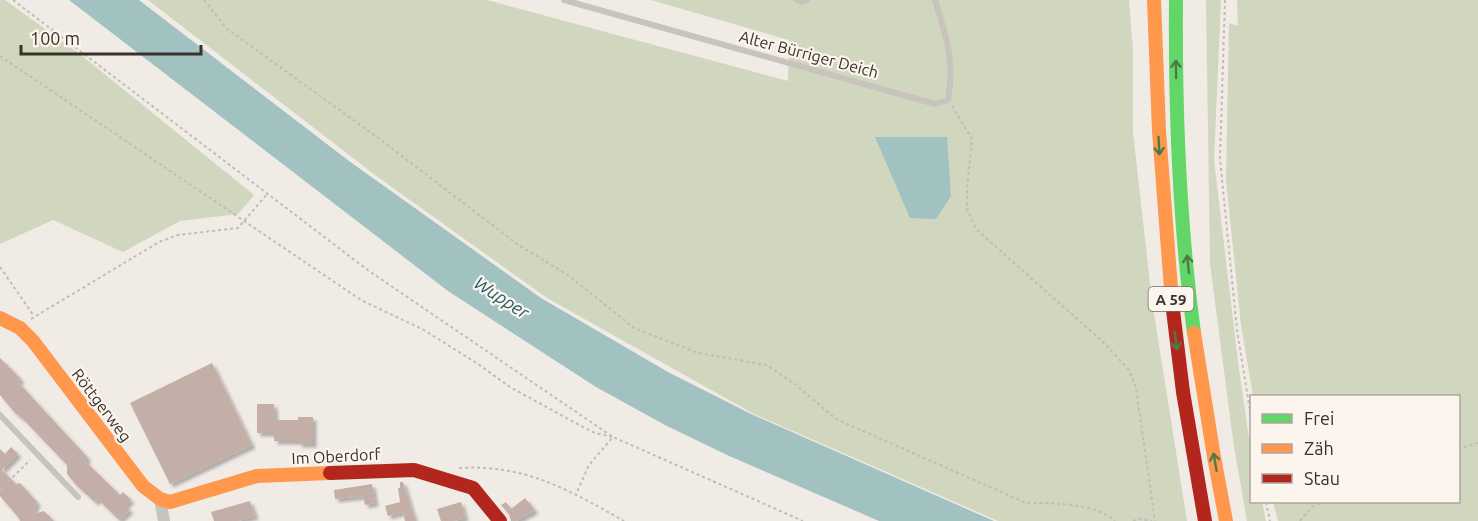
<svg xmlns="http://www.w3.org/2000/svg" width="1478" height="521" viewBox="0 0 1478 521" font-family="Ubuntu,sans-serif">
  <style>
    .green { fill: #d1d6bf }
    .water { fill: #a1c2c1 }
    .building { fill: #c3afa7; filter: url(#shadow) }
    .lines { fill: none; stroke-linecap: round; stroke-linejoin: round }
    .path { stroke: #c2bbb6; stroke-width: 2; stroke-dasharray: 3 3; stroke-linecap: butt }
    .lane { stroke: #c9c3be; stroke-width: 6 }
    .street { stroke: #c9c3be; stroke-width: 12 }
    .fast { stroke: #63d668; stroke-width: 14 }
    .slow { stroke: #ff974d; stroke-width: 14 }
    .jam { stroke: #b3261e; stroke-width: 14 }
    .oneway { stroke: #4d7b46 }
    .labels { text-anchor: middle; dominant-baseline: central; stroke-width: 4.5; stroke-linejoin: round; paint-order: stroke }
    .shield { fill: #fbf5ee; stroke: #756b66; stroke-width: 1.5 }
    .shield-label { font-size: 15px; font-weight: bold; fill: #3b302b }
    .street-label { font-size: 16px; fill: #3b302b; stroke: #fbf5ee }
    .water-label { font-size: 18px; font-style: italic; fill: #1f5a5e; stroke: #fbf5ee }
  </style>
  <defs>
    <filter id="shadow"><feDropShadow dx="3.5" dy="3.5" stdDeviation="1.5" flood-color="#0004"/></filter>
  </defs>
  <rect width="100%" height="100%" fill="#f0ebe5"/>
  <g class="green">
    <polygon points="0,0 5,0 81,55 254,195 238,214 180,221 123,252 53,220 0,244"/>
    <polygon points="148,0 487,0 788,81 789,40 651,0 1129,0 1133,51 1133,132 1152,301 1187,521 998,521 754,414 547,298 375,175"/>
    <polygon points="1206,0 1221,0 1214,160 1238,362 1251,452 1252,502 1262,502 1266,521 1247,521 1234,447 1210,264"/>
    <polygon points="1237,0 1478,0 1478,521 1278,521 1273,502 1458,502 1458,396 1253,396 1241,325 1226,180 1229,23 1238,26"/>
  </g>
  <g class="water">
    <polygon points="69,0 139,0 349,161 541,298 668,372 751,414 994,521 879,521 727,455 665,425 596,387 448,291"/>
    <polygon points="875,137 947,137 951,196 936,219 910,218"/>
  </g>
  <g class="building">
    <polygon points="0,358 21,379 18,382 88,458 85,461 120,495 123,492 131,500 125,506 130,510 119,520 98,499 95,502 76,485 67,474 67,465 23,419 15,413 0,395"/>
    <polygon points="212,363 252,445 170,484 130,403"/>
    <polygon points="257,404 274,404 275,420 298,420 298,417 313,417 313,444 299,444 299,441 274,441 274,433 257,433"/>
    <polygon points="11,447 18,454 2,470 16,484 20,483 37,502 33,514 44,511 54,521 20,521 19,518 0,496 0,449 5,454"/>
    <polygon points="400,482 403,482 415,521 405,521 403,512 388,516 385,506 400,502 398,488 400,488"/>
    <polygon points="372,484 375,503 365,505 363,496 335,499 334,490"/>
    <polygon points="525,498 535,510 516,521 511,521 509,514 501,505 506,502 511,509"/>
    <polygon points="250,501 255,516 238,521 214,521 211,512"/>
    <polygon points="461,502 465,518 454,521 441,521 437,509"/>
  </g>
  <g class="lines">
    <g class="path">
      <polyline points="13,0 369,271 613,437 803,521"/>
      <path d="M204 0 226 28 381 140 517 244 568 275 634 328 698 353 767 365 796 385 836 419 1026 503C1052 503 1096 503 1115 521"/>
      <polyline points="1225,0 1220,159 1237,330 1252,423"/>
      <polyline points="0,56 361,300 424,330 478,364 510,387 581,426 595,433 613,437 589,465 576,494"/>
      <polyline points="952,106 972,139 967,188 967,209 976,229 1103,342 1129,370 1136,388 1155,521"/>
      <polyline points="0,267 34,316"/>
      <polyline points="31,319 159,242 178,235 238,228 268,193"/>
      <polyline points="1458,449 1478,443"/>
      <path d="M459 468C525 464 569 490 624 521"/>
      <polyline points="0,490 30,460"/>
      <polyline points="1266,502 1270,521"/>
      <polyline points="1133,521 1139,519 1152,521"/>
      <polyline points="1300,521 1312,507 1322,502"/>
    </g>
    <g class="lane">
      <path d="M564 0 935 104 948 100C955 61 946 36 935 0"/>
      <polyline points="796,0 802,2 807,0"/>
      <polyline points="0,415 78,497"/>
    </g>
    <polyline class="street" points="160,499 164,521"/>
    <path class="fast" d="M1176 0C1175 111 1179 222 1194 333"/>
    <g class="slow">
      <polyline points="1154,0 1159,131 1172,302"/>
      <polyline points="0,318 20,328 33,341 143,486 160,499 170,502 257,476 330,473"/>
      <polyline points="1194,333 1214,457 1226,521"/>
    </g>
    <g class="jam">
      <polyline points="1172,302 1183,392 1205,521"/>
      <polyline points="330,473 414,470 473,488 500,521"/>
    </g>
  </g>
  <defs><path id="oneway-shaft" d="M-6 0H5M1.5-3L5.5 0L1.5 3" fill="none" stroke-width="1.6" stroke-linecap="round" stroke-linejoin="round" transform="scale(1.5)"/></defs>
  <g class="oneway">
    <use href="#oneway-shaft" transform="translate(1176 69) rotate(-91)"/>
    <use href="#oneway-shaft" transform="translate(1159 146) rotate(87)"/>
    <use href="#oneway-shaft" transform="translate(1188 264) rotate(-96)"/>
    <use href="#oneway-shaft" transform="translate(1176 341) rotate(82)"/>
    <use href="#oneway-shaft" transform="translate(1215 462) rotate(-100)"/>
  </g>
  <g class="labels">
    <rect class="shield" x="1148.5" y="287" width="45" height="24" rx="4.5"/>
    <g class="shield-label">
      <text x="1171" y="299">A 59</text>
    </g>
    <g class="street-label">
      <text transform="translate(809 54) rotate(15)">Alter Bürriger Deich</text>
      <text transform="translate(102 405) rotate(53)">Röttgerweg</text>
      <text transform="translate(336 456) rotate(-3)">Im Oberdorf</text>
    </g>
    <g class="water-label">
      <text transform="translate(502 297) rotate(33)">Wupper</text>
    </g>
  </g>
  <rect x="1250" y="395" width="210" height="108" fill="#fbf5ee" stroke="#aea6a0" stroke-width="1.5"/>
  <rect x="1262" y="414" width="30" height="9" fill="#63d668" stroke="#aea6a0" stroke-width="1.5"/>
  <text x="1304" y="425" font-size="18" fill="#3b302b">Frei</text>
  <rect x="1262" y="444" width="30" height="9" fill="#ff974d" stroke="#aea6a0" stroke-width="1.5"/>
  <text x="1304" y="455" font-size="18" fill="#3b302b">Zäh</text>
  <rect x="1262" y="474" width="30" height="9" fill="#b3261e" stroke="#aea6a0" stroke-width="1.5"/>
  <text x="1304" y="485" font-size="18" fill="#3b302b">Stau</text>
  <path d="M21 45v9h180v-9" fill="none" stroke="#3b302b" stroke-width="3"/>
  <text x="30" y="45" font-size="18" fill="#3b302b" stroke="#fbf5ee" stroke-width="4.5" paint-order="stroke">100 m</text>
</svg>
